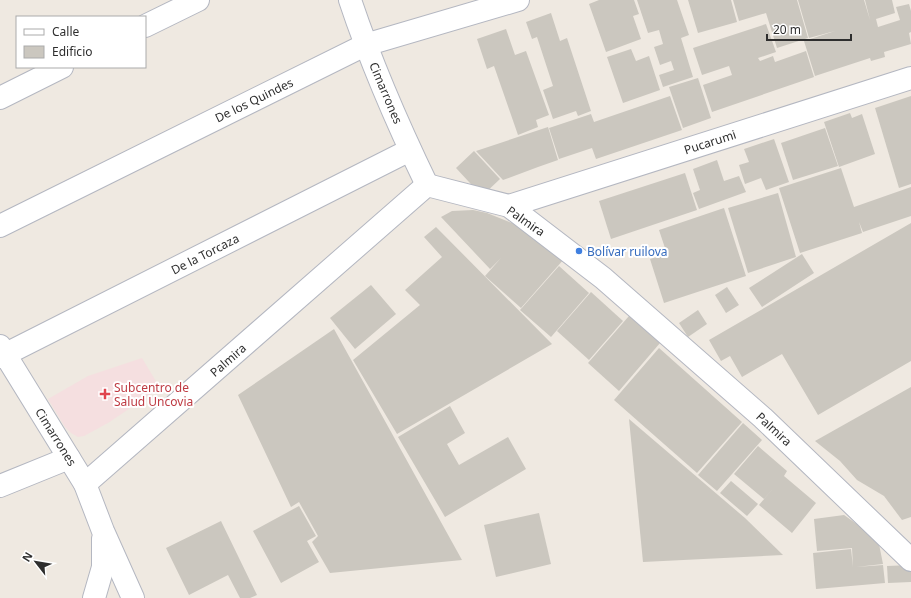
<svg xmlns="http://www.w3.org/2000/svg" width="911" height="598" viewBox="0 0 911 598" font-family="'Noto Sans',sans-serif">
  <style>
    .medical { fill: #f5dfe0 }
    .building { fill: #cbc7bf }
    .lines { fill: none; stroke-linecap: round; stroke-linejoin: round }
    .minor-casing { stroke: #b4b7c1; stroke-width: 24 }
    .minor { stroke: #fff; stroke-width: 22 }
    .shop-dot { fill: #3f7fe0; stroke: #fff; stroke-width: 1.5 }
    .health-dot { fill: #e0444e; stroke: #fff; stroke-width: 1.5 }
    .labels { text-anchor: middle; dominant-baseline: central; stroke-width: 4; stroke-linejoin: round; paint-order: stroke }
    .street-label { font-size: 12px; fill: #2e2e2e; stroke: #fff }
    .shop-label { font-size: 12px; fill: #366cbe; stroke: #fff; text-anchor: start }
    .health-label { font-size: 12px; fill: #be3a42; stroke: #fff; text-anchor: start }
  </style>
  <rect width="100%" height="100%" fill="#efe9e1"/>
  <polygon class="medical" points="142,358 160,388 108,423 84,436 78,437 71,433 65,427 48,399 88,376"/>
  <g class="building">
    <polygon points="599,0 634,0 639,14 633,16 641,39 606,52 589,4"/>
    <polygon points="637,0 677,0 689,35 681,38 693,77 663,87 659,75 674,70 671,61 660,65 654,47 663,44 659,30 648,33"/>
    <polygon points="688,0 731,0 737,22 698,33"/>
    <polygon points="733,0 797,0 808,38 777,48 766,13 739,21"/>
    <polygon points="798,0 832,0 835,10 832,0 864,0 870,20 865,0 892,0 895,13 876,19 878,27 900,20 896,7 909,4 911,11 911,32 909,33 911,44 884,52 885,57 871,61 870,58 815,76 804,41 835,31 809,38"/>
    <polygon points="551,13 560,41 567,38 591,111 578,116 576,111 553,119 543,90 553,86 537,37 532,39 526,22"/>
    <polygon points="766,24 776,52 758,58 760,61 773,56 775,62 806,51 814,77 712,112 703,85 732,75 729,66 702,75 693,48"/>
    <polygon points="506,29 515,55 526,51 549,115 536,120 538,127 518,135 494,66 487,69 477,39"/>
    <polygon points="631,49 636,61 649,56 660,90 623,103 607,57"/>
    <polygon points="698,78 711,118 683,128 669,87"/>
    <polygon points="670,96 682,130 596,159 592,148 559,159 549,128 591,114 594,122"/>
    <polygon points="911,96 911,184 899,188 875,108"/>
    <polygon points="850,113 852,118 862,114 875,154 839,167 824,122"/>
    <polygon points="548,127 558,160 538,167 529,140 538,167 503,180 476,151"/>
    <polygon points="825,128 838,166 793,180 781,143"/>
    <polygon points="774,139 789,182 766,190 761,178 745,184 739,165 749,162 744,149"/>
    <polygon points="474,151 500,179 482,196 456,168"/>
    <polygon points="717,160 724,181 739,176 746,192 699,209 693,193 700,190 693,169"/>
    <polygon points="841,168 854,207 911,187 911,216 863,232 859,222 862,233 800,253 779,188"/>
    <polygon points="685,173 697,210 611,239 599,201"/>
    <polygon points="778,193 796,257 748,273 728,208"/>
    <polygon points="724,208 746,276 664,303 650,259 667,254 659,230"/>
    <polygon points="473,210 487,213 512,223 525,230 564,259 521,308 485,276 501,258 490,269 441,217 452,211"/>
    <polygon points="911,223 911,361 818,415 782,354 742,377 730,356 721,361 709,340"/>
    <polygon points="436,227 552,344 397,434 353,360 420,305 405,290 442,257 424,237"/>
    <polygon points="802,254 814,273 762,307 749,288"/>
    <polygon points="559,266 589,293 551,337 520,310"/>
    <polygon points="371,285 396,314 355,349 330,318"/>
    <polygon points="727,287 739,305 726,313 715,295"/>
    <polygon points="591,292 623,321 589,360 557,331"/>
    <polygon points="698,310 707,324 688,337 679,323"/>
    <polygon points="629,316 660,343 619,391 588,363"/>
    <polygon points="334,329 462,560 330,573 312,542 318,536 299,502 291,507 238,395"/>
    <polygon points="659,348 742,422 697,473 614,400"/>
    <polygon points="911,387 911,517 902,520 884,496 857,480 840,461 815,441"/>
    <polygon points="450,406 465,433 447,444 459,465 508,437 526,469 445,517 398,437"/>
    <polygon points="629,419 745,518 783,555 643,562"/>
    <polygon points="743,423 762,440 717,491 698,475"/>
    <polygon points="758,446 787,471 784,476 816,503 792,533 759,505 776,485 764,499 734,474"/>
    <polygon points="731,481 758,504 747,516 720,493"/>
    <polygon points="299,506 316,536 307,541 319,562 281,583 253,531"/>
    <polygon points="539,513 551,564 496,577 484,525"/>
    <polygon points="844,515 878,539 883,564 856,567 883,565 885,583 816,589 813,553 851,549 853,567 852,548 817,551 814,519"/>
    <polygon points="221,521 257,595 250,598 240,598 228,575 189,595 166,548"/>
    <polygon points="911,565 911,582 888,583 887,566"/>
  </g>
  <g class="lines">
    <g class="minor-casing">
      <g id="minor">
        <path d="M350 0C371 63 398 125 427 185"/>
        <polyline points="145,26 198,0"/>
        <polyline points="0,98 62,67"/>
        <polyline points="427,185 509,206 603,278 763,418 911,560"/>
        <polyline points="509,206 911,78"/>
        <polyline points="0,226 365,45 518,0"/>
        <polyline points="0,346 85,484 103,531 133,598"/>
        <polyline points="0,357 410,150"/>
        <polyline points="85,484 427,185"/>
        <polyline points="0,486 69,458"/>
        <polyline points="94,598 103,567 103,539"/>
      </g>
    </g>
    <use href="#minor" class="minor"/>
  </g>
  <circle class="shop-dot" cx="579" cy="251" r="4"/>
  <path class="health-dot" d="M103 388h4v4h4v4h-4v4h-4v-4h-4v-4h4z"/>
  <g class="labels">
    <g class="street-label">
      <text transform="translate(386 93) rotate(67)">Cimarrones</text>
      <text transform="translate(254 100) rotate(-26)">De los Quindes</text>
      <text transform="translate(710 142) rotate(-18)">Pucarumi</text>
      <text transform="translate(526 221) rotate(35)">Palmira</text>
      <text transform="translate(205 254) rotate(-27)">De la Torcaza</text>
      <text transform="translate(228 360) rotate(-41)">Palmira</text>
      <text transform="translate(774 429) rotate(43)">Palmira</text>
      <text transform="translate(56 437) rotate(58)">Cimarrones</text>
    </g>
    <g class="shop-label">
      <text x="587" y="251">Bolívar ruilova</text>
    </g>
    <g class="health-label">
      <text x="114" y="387">Subcentro de<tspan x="114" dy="14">Salud Uncovia</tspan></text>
    </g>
  </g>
  <rect x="16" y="16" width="130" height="52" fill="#ffffff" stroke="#ababab"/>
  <rect x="24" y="29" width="20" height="6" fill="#ffffff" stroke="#ababab"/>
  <text x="52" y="36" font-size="12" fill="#2e2e2e">Calle</text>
  <rect x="24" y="46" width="20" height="12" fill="#cbc7bf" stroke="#ababab"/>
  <text x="52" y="56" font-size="12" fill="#2e2e2e">Edificio</text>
  <g transform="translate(36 562) rotate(301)" stroke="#ffffff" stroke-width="3" paint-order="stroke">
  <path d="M0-3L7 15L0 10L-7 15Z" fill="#2e2e2e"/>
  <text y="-6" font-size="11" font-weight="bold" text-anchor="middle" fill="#2e2e2e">N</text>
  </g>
  <path d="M767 34v6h84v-6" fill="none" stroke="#2e2e2e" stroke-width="2"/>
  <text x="773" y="34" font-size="12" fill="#2e2e2e" stroke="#ffffff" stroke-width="3" paint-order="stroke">20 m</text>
</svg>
